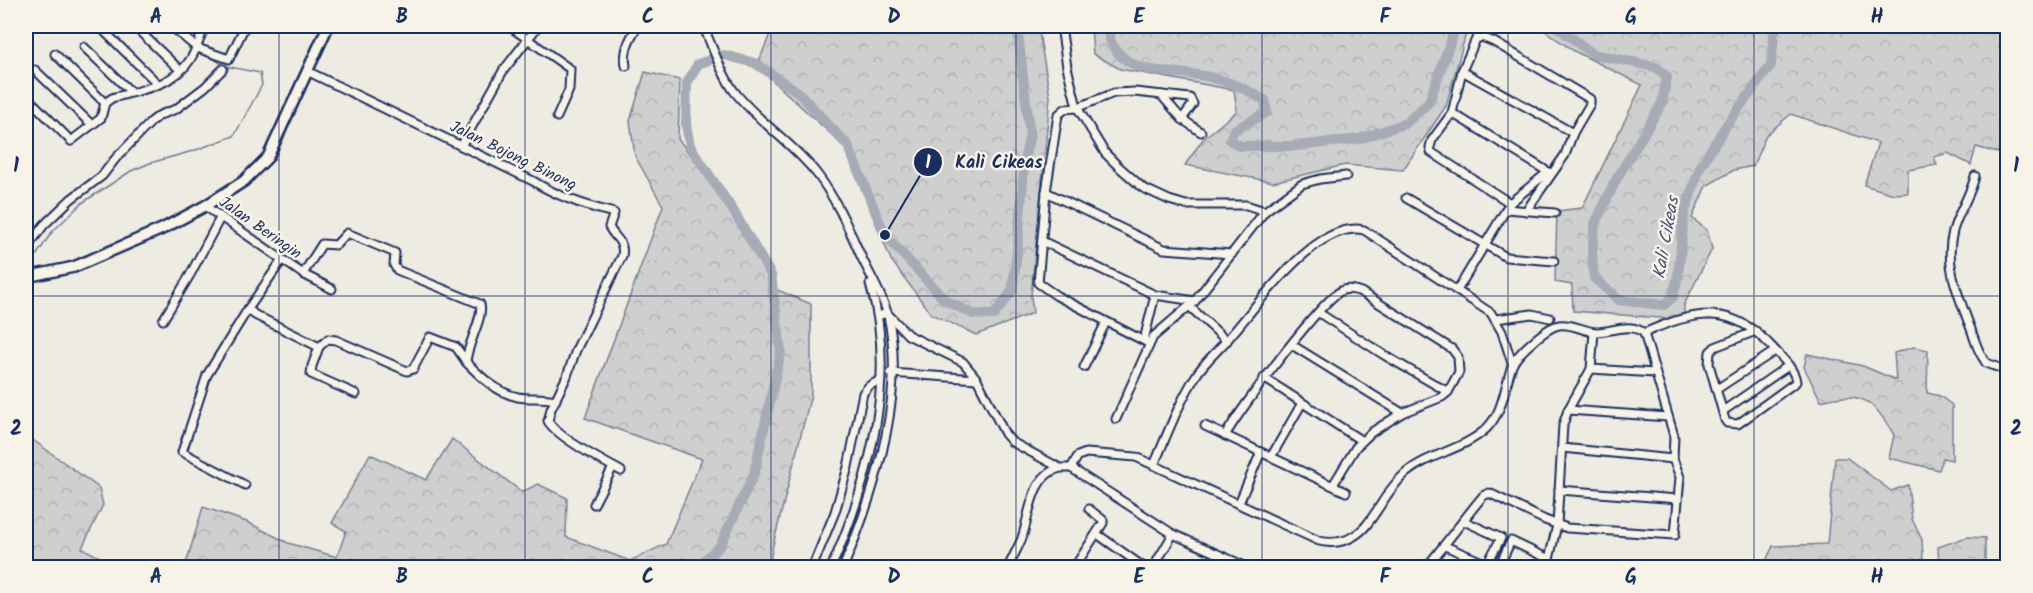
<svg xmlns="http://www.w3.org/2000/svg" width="2033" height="593" viewBox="0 0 2033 593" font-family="Kalam,sans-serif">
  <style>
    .forest { fill: url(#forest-crowns); stroke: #757f96; stroke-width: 1.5 }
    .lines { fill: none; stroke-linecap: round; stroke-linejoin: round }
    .stream { stroke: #6e7992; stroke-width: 1.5 }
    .river { stroke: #a6abb5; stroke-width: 10 }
    .minor-casing { stroke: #1b2f5e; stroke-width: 11 }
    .major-casing { stroke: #1b2f5e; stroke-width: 14 }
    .minor { stroke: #f7f3e8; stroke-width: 7 }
    .major { stroke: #f7f3e8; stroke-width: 9 }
    .grid { fill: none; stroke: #1b2f5e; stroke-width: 1.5; stroke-opacity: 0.55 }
    .labels { text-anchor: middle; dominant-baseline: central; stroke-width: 5; stroke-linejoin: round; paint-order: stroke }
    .street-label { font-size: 16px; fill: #1b2f5e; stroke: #f7f3e8 }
    .water-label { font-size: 18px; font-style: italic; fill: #455478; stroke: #f7f3e8 }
    .leader { fill: none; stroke: #1b2f5e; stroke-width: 2 }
    .callout-dot { fill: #1b2f5e; stroke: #f7f3e8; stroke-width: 2 }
    .mark-label { font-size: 18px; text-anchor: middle; font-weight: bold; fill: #fff }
    .callout-label { font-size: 18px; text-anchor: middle; font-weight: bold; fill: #1b2f5e; stroke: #f7f3e8; stroke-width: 5; stroke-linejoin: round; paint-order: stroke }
    .neatline { fill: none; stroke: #1b2f5e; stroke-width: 2 }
    .grid-label { font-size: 20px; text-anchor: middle; font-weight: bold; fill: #1b2f5e }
  </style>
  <defs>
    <pattern id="forest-crowns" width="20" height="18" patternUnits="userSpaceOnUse" patternTransform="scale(1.5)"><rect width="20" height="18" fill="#cfcfcf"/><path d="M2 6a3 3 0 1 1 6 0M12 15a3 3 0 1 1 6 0" fill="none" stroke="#b1b2b4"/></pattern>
  </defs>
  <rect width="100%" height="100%" fill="#eeebe2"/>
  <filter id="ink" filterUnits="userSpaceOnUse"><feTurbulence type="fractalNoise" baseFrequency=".0167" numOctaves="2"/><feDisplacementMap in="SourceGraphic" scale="12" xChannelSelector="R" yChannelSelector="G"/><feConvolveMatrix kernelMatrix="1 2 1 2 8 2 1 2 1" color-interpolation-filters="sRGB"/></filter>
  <g filter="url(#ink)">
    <g class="forest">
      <polygon points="815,26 1038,26 1050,97 1031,296 1033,313 976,335 931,314 891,260 846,148 757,66 770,34"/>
      <polygon points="1091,26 1468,26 1446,106 1403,170 1345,165 1273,182 1185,165 1203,139 1237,111 1234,90 1120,69 1093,54"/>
      <polygon points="1538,26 2007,26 2007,117 1998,153 1976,147 1971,165 1948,153 1934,157 1937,165 1908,170 1908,193 1894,194 1864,185 1878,143 1791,114 1766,135 1753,166 1734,170 1706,186 1692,218 1707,230 1712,249 1684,305 1684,320 1573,311 1572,285 1555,282 1557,211 1582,208 1642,85 1574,51"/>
      <polygon points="645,72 680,80 678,139 742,219 775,289 811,304 811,395 772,549 770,566 762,568 185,567 203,507 247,522 288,543 337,557 346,531 332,523 370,454 426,480 452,439 522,492 538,484 567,498 566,537 630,561 666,544 702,459 585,418 663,206 635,156 630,121"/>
      <path d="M1914 347 1928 350 1927 393 1940 396 1952 405V460L1943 458 1939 470 1889 458 1894 435C1873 400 1862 390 1821 401L1804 367 1807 354 1863 366 1896 380 1894 353Z"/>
      <polygon points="26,435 99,488 103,505 82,548 109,562 106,567 26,567"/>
      <polygon points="1835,458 1847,458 1891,491 1908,485 1912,519 1922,540 1923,558 1911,567 1769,567 1765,563 1773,546 1827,544"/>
      <polygon points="1967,537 1985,538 1985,567 1939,567 1938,547"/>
    </g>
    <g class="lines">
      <polyline class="stream" points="26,271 52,232 82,203 131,171 150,163 193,151 234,136 262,85 260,73 225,66 208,55"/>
      <g class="river">
        <path d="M1107 26C1108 31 1109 39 1112 44 1131 79 1176 69 1209 77 1229 81 1248 90 1265 100L1267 112 1234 130 1230 140 1239 146H1297L1359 139 1406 123 1429 102 1456 26"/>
        <polyline points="1556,26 1593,54 1656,67 1667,77 1662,103 1616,180 1595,224 1592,252 1594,278 1619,300 1664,305 1673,297 1678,276 1684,214 1700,167 1727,124 1771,65 1775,26"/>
        <polyline points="696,568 720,546 754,474 781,351 771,275 734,212 690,146 686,125 687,83 698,64 724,55 755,63 798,92 848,146 885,235 945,300 973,314 994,315 1012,291 1017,253 1025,156 1030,135 1017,26"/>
      </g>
      <g class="minor-casing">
        <g id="minor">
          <polyline points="134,26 180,70"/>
          <polyline points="171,26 197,48 229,59 245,26"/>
          <polyline points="509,26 570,69 569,90 557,117"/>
          <path d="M703 26C713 47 720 72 734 91 758 122 793 143 817 174 836 199 848 227 860 254 869 274 883 295 888 316 906 395 874 495 843 568"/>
          <polyline points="1061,26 1067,67 1077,107 1105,153 1118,166 1143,188 1169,200 1186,205 1246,205 1265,211"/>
          <polyline points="105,32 158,84"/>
          <polyline points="180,34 204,28"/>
          <polyline points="84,47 131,92"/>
          <polyline points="55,54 105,103"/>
          <path d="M626 66C623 51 630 37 638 26"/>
          <polyline points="35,70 92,125"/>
          <path d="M307 71 533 181C558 197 586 206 614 213L609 227C615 239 625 241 622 256L576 350 567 376 551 409 548 421C556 436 604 462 621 471"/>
          <polyline points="1462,71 1573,133"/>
          <polyline points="1161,95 1182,119 1201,132"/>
          <path d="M26 96 71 141 101 118 105 103 112 98C140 90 173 86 190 60 197 49 200 37 205 26"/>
          <polyline points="1452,113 1550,173"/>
          <polyline points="461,146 503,71 538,26"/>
          <path d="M1975 176C1971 195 1958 212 1953 231 1944 264 1958 294 1969 324 1974 336 1976 348 1983 358L1986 363 2008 371"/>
          <polyline points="1046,192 1164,249 1232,254"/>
          <polyline points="1406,198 1506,257 1554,261"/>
          <polyline points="1510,203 1431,152 1430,147 1432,140 1452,113 1462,71 1476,39 1482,37 1494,42 1590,99 1590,104 1573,133 1565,155 1526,211"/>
          <path d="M205 206 303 274 322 244 336 245 347 233 395 253 394 265 397 270 480 304C484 318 467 344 466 362 480 376 497 393 518 397 530 399 542 397 556 400"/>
          <polyline points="1506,209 1555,213"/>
          <polyline points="1042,241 1155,295 1195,301"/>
          <polyline points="26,249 44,225 71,199 102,176 116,158 152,121 160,115 176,109 205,87 223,69"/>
          <polyline points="282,260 248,309 255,315 319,347 328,339 336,340 407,371 413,369 430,337 456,347 465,360"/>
          <polyline points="303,274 332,289"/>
          <polyline points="1458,289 1510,203 1548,172"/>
          <polyline points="1189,306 1227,341"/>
          <polyline points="1319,313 1384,355 1448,392"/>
          <polyline points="878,316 887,313 908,335 963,362 977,379 1005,434 1012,442 1060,468 1071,468 1173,534 1249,568"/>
          <polyline points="1496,319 1532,314 1550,318"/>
          <polyline points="163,320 190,275 220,218"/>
          <path d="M1644 333C1696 310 1732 303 1773 348 1781 357 1795 369 1796 382L1738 424 1727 423 1725 420 1709 364 1710 352 1715 347 1756 331"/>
          <polyline points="1144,340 1155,295"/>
          <polyline points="1148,343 1057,296 1038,283 1046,192 1058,115 1065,109 1076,108 1114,93 1135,92 1190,98 1193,104 1182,119"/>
          <polyline points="1292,345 1402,413"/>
          <polyline points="319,347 312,366 311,374 356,394"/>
          <polyline points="1084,367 1106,322"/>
          <polyline points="1591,369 1655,373"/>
          <polyline points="890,373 977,379"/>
          <polyline points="1264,378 1362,441"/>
          <polyline points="1717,389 1775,351"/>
          <polyline points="1568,410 1668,417"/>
          <polyline points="1723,411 1788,366"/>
          <polyline points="1116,419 1153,337 1195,301 1265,211 1302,184 1320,179 1346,176"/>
          <polyline points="1205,426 1346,492"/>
          <path d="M1225 436C1238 412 1323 297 1343 290 1349 288 1356 290 1361 292L1452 349 1458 357 1459 372 1448 392 1442 397 1402 413 1372 432 1356 447 1333 485"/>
          <polyline points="1562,448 1673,459"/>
          <polyline points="1271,457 1302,403"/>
          <path d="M1154 465C1167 435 1179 402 1197 374 1206 360 1222 347 1233 333 1259 303 1318 219 1364 230L1491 313 1502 332 1512 363"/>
          <path d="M1071 468 1078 456 1086 453 1136 457 1319 541C1337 545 1351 541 1364 528 1379 511 1388 488 1406 473 1430 453 1463 450 1486 429 1504 411 1504 388 1512 366 1516 354 1547 327 1559 325 1572 323 1583 331 1595 332 1612 332 1630 322 1644 333L1674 436 1673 459 1680 477 1675 535 1567 528 1545 520 1489 493 1483 496 1474 507 1426 568"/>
          <polyline points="245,485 182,452 207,375 248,309"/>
          <polyline points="1559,490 1678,499"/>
          <polyline points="1239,503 1261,452"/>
          <polyline points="594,504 613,467"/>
          <polyline points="1097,534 1145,568"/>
          <polyline points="1445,546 1487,564 1501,538 1464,521"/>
          <polyline points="1547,566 1581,568"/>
          <polyline points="812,568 835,512 848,467 863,393 869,386 880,380"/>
          <path d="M831 568C869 482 898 377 870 284"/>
          <path d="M1008 568C1012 558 1018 548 1022 538 1030 514 1031 475 1060 468"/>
          <polyline points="1074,568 1103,523 1103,520 1089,509"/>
          <polyline points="1153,568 1173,534"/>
          <polyline points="1498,568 1511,541 1549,559"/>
          <polyline points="1547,568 1557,525 1563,425 1568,410 1591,369 1594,332"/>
        </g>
      </g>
      <g class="major-casing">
        <polyline id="major" points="26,277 74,267 162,229 205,206 244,181 268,157 328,26"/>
      </g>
      <use href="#minor" class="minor"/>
      <use href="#major" class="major"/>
    </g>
  </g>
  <path class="grid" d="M279 26V568M525 26V568M771 26V568M1016 26V568M1262 26V568M1508 26V568M1754 26V568M26 296H2008"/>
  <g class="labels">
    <g class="street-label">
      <text transform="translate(513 156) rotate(26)">Jalan Bojong Binong</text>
      <text transform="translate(260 228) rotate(35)">Jalan Beringin</text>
    </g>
    <g class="water-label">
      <text transform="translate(1667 238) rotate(-80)">Kali Cikeas</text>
    </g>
  </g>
  <path class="leader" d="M885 235L928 162"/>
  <g class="callout-dot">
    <circle cx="885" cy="235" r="6"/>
    <circle cx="928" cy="162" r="15"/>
  </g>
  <g class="mark-label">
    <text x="928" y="168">1</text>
  </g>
  <g class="callout-label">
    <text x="999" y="168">Kali Cikeas</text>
  </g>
  <rect width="2033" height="593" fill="none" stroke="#f7f3e8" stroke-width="66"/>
  <rect x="33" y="33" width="1967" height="527" class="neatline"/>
  <g class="grid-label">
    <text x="156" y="23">A</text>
    <text x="402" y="23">B</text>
    <text x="648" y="23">C</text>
    <text x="894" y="23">D</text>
    <text x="1139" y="23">E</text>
    <text x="1385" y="23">F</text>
    <text x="1631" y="23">G</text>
    <text x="1877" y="23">H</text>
    <text x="16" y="172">1</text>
    <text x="2016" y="172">1</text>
    <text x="16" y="435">2</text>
    <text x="2016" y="435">2</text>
    <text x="156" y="583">A</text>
    <text x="402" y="583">B</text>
    <text x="648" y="583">C</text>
    <text x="894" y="583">D</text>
    <text x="1139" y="583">E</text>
    <text x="1385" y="583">F</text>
    <text x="1631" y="583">G</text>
    <text x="1877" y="583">H</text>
  </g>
</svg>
